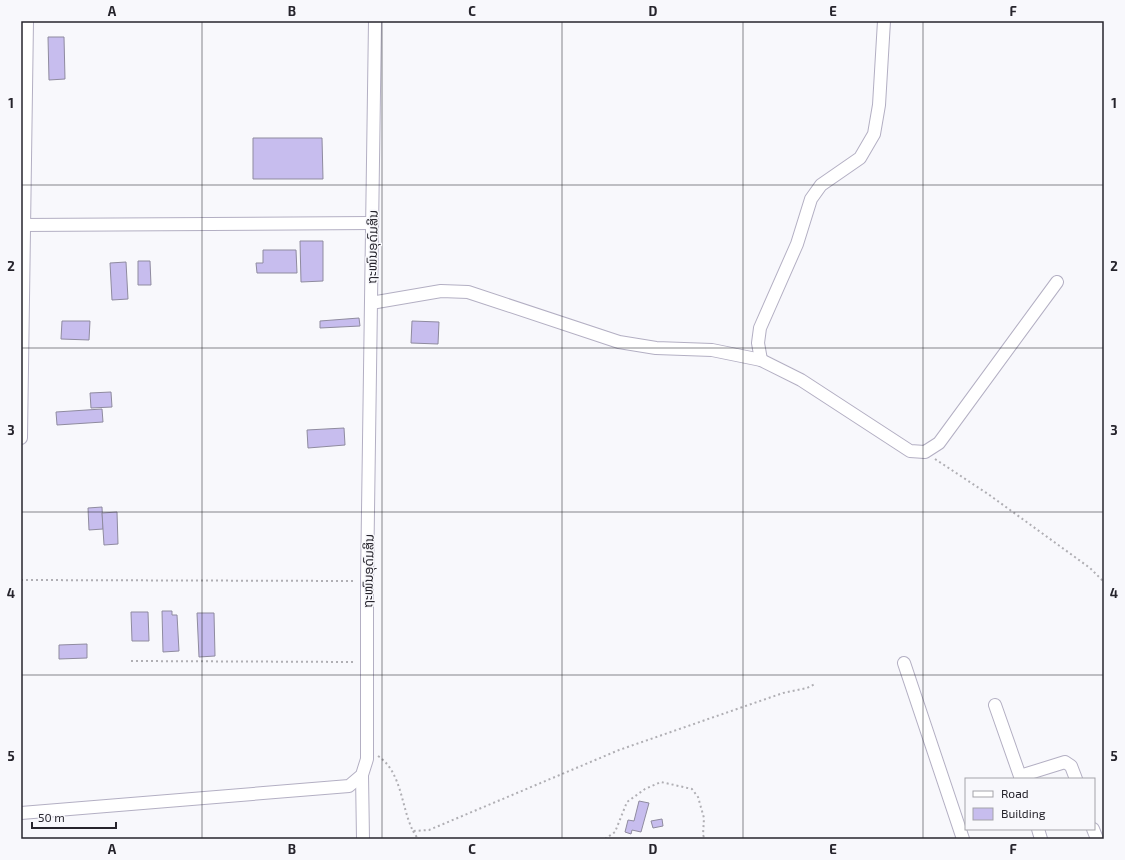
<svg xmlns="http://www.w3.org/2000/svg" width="1125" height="860" viewBox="0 0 1125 860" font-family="'Exo 2','Noto Sans Lao',sans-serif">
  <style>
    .building { fill: #c7bdee; stroke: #8f8b9f }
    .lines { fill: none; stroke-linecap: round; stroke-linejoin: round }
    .minor-casing { stroke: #b3afc3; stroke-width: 14 }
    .path { stroke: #b0afb4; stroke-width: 2; stroke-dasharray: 2 3; stroke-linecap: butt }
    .minor { stroke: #fff; stroke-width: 12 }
    .grid { fill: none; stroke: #26242c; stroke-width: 1; stroke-opacity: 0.55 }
    .labels { text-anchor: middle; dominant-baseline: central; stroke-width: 3; stroke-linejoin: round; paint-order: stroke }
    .street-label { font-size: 13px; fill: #26242c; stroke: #f8f8fc }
    .neatline { fill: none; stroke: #26242c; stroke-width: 1.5 }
    .grid-label { font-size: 13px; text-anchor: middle; font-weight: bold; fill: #26242c }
  </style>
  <rect width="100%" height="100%" fill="#f8f8fc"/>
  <g class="building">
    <polygon points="48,37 64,37 65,79 49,80"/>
    <polygon points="253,138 322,138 323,179 253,179"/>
    <polygon points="300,241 323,241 323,281 301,282"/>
    <polygon points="263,250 296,250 297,273 257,273 256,263 263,263"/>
    <polygon points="138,261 150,261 151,285 138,285"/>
    <polygon points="126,262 128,299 112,300 110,263"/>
    <polygon points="359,318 360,326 320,328 320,321"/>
    <polygon points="62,321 90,321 89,340 61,339"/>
    <polygon points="412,321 439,322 438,344 411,343"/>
    <polygon points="111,392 112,407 91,408 90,393"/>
    <polygon points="102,409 103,422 57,425 56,412"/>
    <polygon points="344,428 345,445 308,448 307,430"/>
    <polygon points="102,507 103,529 89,530 88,508"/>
    <polygon points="117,512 118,544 104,545 102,513"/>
    <polygon points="162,611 172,611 172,615 177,615 179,651 163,652"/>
    <polygon points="131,612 148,612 149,641 132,641"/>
    <polygon points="197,613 214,613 215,656 199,657"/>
    <polygon points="87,644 87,658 59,659 59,645"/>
    <polygon points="639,801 649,803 641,832 632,830 631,834 625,832 628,820 634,821"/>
    <polygon points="662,819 663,826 653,828 651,821"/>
  </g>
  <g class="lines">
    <g class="minor-casing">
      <g id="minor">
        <polyline points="21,225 372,223"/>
        <polyline points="371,303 441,291 468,292 619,342 656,348 712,350 761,360 801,380 910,451 925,452 939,443 1057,282"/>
        <polyline points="761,360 758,343 760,328 797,244 811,199 821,185 860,158 874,134 879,105 884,21"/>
        <polyline points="21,438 27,21"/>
        <polyline points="904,663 963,839"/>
        <polyline points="995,705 1021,779"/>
        <polyline points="362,775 363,839"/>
        <polyline points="1020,776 1065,762 1071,766 1076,779"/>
        <polyline points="21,813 349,786 362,775 367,759 367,581 375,21"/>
        <polyline points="1038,829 1041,839"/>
        <polyline points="1093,829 1097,839"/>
      </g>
    </g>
    <g class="path">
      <polyline points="935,459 988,494 1090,568 1104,582"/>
      <polyline points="21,580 356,581"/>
      <polyline points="131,661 356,662"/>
      <path d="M378 756C402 772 401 807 413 831L429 830 619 750 783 693 807 688 815 684"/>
      <polyline points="413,831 418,839"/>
      <polyline points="605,839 615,832 627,802 645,789 661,782 692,789 698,797 704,818 703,835 705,839"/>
    </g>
    <use href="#minor" class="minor"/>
  </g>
  <path class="grid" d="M202 21V839M382 21V839M562 21V839M743 21V839M923 21V839M21 185H1104M21 348H1104M21 512H1104M21 675H1104"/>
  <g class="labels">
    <g class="street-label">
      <text transform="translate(372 247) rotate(-89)">ຖະໜົນອຸດົມສິນ</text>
      <text transform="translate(368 571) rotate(-89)">ຖະໜົນອຸດົມສິນ</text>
    </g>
  </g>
  <rect width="1125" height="860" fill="none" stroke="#f8f8fc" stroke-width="44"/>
  <rect x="965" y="778" width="130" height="52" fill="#f8f8fc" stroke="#a4a3a9"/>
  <rect x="973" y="791" width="20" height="6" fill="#ffffff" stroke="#a4a3a9"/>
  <text x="1001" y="798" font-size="12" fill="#26242c">Road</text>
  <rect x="973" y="808" width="20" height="12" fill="#c7bdee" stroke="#a4a3a9"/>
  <text x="1001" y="818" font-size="12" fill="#26242c">Building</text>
  <path d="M32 822v6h84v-6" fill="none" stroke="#26242c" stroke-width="2"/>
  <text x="38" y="822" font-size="12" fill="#26242c" stroke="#f8f8fc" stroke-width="3" paint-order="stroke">50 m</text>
  <rect x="22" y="22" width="1081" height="816" class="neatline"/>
  <g class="grid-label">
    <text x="112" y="16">A</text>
    <text x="292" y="16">B</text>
    <text x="472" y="16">C</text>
    <text x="653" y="16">D</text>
    <text x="833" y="16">E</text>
    <text x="1013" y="16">F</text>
    <text x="11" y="108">1</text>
    <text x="1114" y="108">1</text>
    <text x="11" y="271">2</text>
    <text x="1114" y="271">2</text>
    <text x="11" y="435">3</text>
    <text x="1114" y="435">3</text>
    <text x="11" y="598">4</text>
    <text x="1114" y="598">4</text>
    <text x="11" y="761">5</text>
    <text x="1114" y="761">5</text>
    <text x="112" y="854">A</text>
    <text x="292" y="854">B</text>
    <text x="472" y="854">C</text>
    <text x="653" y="854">D</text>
    <text x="833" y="854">E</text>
    <text x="1013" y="854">F</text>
  </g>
</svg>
